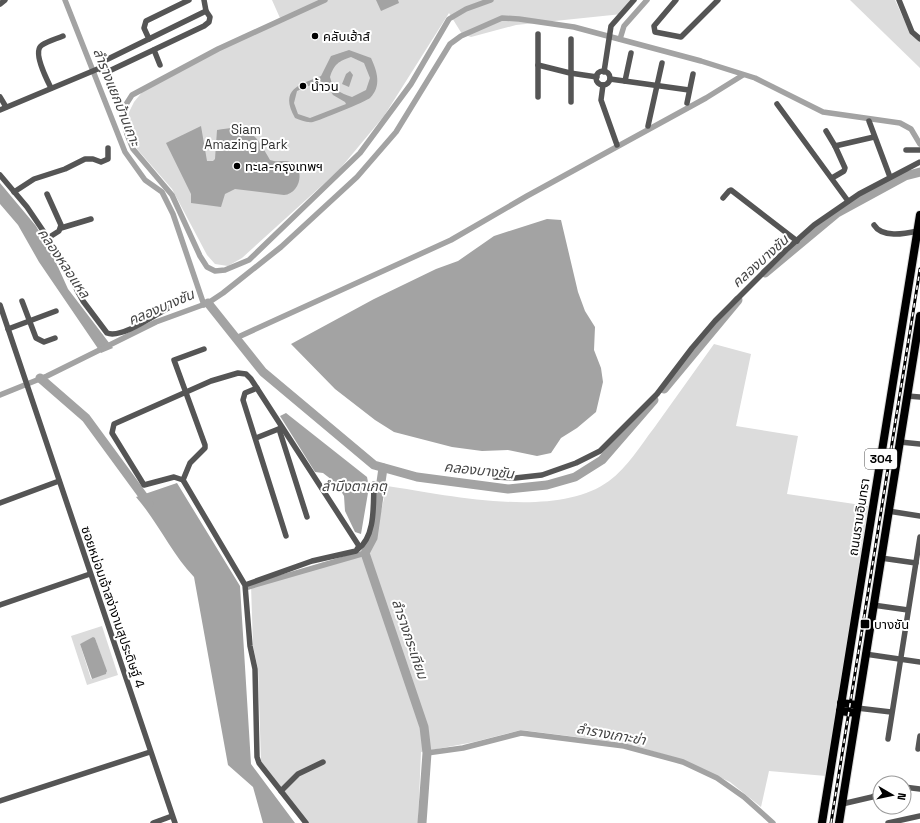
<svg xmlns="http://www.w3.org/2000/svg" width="920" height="823" viewBox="0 0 920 823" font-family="'Space Grotesk','Noto Sans Thai',sans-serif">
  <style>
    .green { fill: #dcdcdc; fill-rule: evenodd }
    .water { fill: #a3a3a3; fill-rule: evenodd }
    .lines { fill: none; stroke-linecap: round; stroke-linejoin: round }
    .canal { stroke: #a3a3a3; stroke-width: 5.5 }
    .river { stroke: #a3a3a3; stroke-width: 9 }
    .highway-casing { stroke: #dbdbdb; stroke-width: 10 }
    .minor { stroke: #555; stroke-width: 5.5 }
    .highway { stroke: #000; stroke-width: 8 }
    .rail-casing { stroke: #000; stroke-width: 3 }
    .rail { stroke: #fff; stroke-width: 1.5; stroke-dasharray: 4.5; stroke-linecap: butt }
    .poi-dot { fill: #000; stroke: #fff; stroke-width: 1.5 }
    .labels { text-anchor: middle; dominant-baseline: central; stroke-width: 4; stroke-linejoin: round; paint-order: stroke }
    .shield { fill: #fff; stroke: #4c4c4c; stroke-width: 1 }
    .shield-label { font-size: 12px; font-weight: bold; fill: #000 }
    .poi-label { font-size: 13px; fill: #000; stroke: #fff; text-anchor: start }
    .park-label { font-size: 13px; fill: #333; stroke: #fff }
    .street-label { font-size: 13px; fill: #000; stroke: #fff }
    .water-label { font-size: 14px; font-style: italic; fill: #444; stroke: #fff }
  </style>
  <rect width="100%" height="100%" fill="#fff"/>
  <g class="green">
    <polygon points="272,0 633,0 622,14 516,25 471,37 462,34 449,13 384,116 339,170 242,258 228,266 215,264 207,255 172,189 137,149 128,114 134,102 143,91 280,18"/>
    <polygon points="850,0 895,0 911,35 920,42 920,68"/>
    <path d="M714 344 751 354 736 426 798 436 787 494 868 506 826 776 769 771 761 807 730 782 680 759 624 743 521 730 474 742 421 752 418 823H308L261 761 258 669 253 646 251 585 324 562 363 553 374 541 387 486C448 495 556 520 609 481 628 467 640 446 654 428 674 400 694 372 714 344Z"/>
    <path d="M102 626 118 675 87 685 71 636ZM95 638 107 673 91 679 80 644Z"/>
  </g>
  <g class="water">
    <polygon points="376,0 398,0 399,3 381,11"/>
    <path d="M349 50 371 58C377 71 382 86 370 98 367 101 318 121 313 122 306 123 301 120 295 118 279 89 299 85 321 76L331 56ZM351 57 364 63 370 78 366 90 352 97C340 93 333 90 330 77 334 64 339 61 351 57ZM320 81 326 84 333 95 345 102 346 104 310 118 298 114 294 103 297 91Z"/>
    <polygon points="350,71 353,75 349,87 342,84 346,74"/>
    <path d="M201 126 207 161H213L215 159 217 130C250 124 255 134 270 160 278 163 285 159 292 163 306 171 299 194 284 195L235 189 225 194 221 207 191 203V194L166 143Z"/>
    <polygon points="0,183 36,226 54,258 68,289 113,348 101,353 39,262 18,225 0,204"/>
    <polygon points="547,219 561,220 578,292 585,311 595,327 594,350 601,368 603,382 596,412 577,428 561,438 551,453 537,456 508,450 482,451 452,447 394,432 375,420 335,389 291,344 374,299 436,269 458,261 494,236"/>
    <polygon points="286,413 367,477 369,487 361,534 355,532 345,511 344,496 336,483 323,473 315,472 280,416"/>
    <path d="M177 483 240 586 251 764 295 823H263L253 787 228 765 194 577C171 553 158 522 136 497Z"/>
    <polygon points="93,637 95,638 107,671 106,674 92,679 80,644"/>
  </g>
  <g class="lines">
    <g class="canal">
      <polyline points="65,0 125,152 145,180 162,192 173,214 204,305"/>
      <polyline points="325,0 218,49 132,95 125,106 123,119 127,134 133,149 172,195 200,256 207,267 215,271 225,270 249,260 360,153 411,84 449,19 466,9 491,0"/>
      <polyline points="620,39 624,26 647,0"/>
      <polyline points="236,338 451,240 527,196 706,98 743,75"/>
      <polyline points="0,395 47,376 156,322 208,303 223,293 281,247 357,177 396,132 450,44 461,36 502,18 519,19 574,27 701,61 755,78 823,112 900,123 911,129 920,144"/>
      <polyline points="248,587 365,553"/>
      <polyline points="427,753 463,748 521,733 624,746 683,762 717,778 744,797 773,823"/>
    </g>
    <g class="river">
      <polyline points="765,273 837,213 905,176 920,172"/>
      <polyline points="208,303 263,372 374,465 417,477 508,489 547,485 575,477 602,460 654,400"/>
      <polyline points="40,378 86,418 149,504"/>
      <polyline points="664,389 738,300"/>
      <polyline points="383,468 373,538 365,553 424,727 427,753 422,823"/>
    </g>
    <g class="highway-casing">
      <g id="highway">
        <polyline points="841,703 857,705"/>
        <polyline points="840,711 856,713"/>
        <polyline points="822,823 920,215"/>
        <polyline points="839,823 920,316"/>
      </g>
    </g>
    <g class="minor">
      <polyline points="676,0 654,26 655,32 681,37 718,0"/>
      <polyline points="899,0 912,32 920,39"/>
      <polyline points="0,4 5,0"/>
      <polyline points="149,39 144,28 146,21 189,0"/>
      <polyline points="154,50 160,65"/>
      <polyline points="538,65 570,73 597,77"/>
      <polyline points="100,68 101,70 107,72 204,26 209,22 210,17 206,11 204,0"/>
      <circle cx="603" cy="78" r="7"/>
      <polyline points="604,72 611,26 634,0"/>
      <polyline points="610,79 689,90"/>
      <polyline points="625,81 631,53"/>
      <polyline points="603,85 601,100 617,145"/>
      <path d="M51 88C47 80 32 51 42 45 48 41 56 39 63 36"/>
      <polyline points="0,97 6,107"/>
      <polyline points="538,97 538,34"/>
      <polyline points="571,102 571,39"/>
      <polyline points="687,103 693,74"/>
      <polyline points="777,104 848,201"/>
      <polyline points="0,110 100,68 103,62 108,59 206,11"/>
      <polyline points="869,121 890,177"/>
      <polyline points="648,126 662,63"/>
      <polyline points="826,131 835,146 874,137"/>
      <polyline points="906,150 919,150"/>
      <path d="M0 175 27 207 48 238 83 301 107 333C122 339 156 314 170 307"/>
      <polyline points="832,178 844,171 845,168 835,146"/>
      <polyline points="14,192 34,179 65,169 85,159 93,159 101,162 108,159 108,148"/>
      <polyline points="47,194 61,225 59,231 48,238"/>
      <polyline points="723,198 729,191 731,190 797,241"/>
      <path d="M874 225C882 238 904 234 918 231"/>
      <polyline points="61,228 91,219"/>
      <polyline points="22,301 36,338 44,342 55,338"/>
      <polyline points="0,305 175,823"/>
      <polyline points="8,329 56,311"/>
      <polyline points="257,388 245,393 243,400 286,536"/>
      <polyline points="907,396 920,397"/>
      <polyline points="279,429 307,517"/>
      <polyline points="256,438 281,428"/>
      <polyline points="900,442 920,444"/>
      <polyline points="495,477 515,478 542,475 576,463 600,451 657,394 692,348 715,321 786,250 814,225 859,194 920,162"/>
      <polyline points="183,480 190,463 205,448 205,445 174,360 204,349"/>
      <polyline points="0,503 59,481"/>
      <polyline points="888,511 920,516"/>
      <path d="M358 549C376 536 373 503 374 484"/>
      <polyline points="881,558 916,563"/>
      <polyline points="245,585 312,561 356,551 359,546 251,379 246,374 238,373 211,381 114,424 112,433 144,485 174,477 183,480 245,585 250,646 255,669 257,757 259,763 306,823"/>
      <polyline points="0,605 90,574"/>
      <polyline points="873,605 908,610"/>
      <polyline points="865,654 920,662"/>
      <polyline points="857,708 891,712"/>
      <polyline points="888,739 920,537"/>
      <polyline points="918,749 920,736"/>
      <polyline points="904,787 920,789"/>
      <polyline points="281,791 298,774 323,762"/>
      <polyline points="0,801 150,752"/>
      <polyline points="842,804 872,797 880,793"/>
      <polyline points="153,823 172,816"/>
      <polyline points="888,823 920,816"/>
    </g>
    <use href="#highway" class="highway"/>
    <g class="rail-casing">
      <polyline id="rail" points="831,823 920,269"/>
    </g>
    <use href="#rail" class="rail"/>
  </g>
  <g class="poi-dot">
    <circle cx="315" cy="36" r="4"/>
    <circle cx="303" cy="86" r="4"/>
    <circle cx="237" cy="166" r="4"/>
    <rect x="860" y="619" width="10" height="10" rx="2"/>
  </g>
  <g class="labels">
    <rect class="shield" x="865" y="449" width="32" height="20" rx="3"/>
    <g class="shield-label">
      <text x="881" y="459">304</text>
    </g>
    <g class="poi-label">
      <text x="323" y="36">คลับเฮ้าส์</text>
      <text x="311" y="86">น้ำวน</text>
      <text x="245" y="166">ทะเล-กรุงเทพฯ</text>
      <text x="874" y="624">บางชัน</text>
    </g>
    <g class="park-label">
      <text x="246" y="129">Siam<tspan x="246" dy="15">Amazing Park</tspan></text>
    </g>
    <g class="street-label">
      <text transform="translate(859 517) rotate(-81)">ถนนรามอินทรา</text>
      <text transform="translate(113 607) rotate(71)">ซอยหม่อมเจ้าสง่างามสุประดิษฐ์ 4</text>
    </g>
    <g class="water-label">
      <text transform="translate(117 97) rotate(68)">ลำรางแยกบ้านเกาะ</text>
      <text transform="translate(760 261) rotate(-42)">คลองบางชัน</text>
      <text transform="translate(64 263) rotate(56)">คลองหลอแหล</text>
      <text transform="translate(161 307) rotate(-23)">คลองบางชัน</text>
      <text transform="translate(479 470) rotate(6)">คลองบางชัน</text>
      <text x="354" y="486">ลำบึงตาเกตุ</text>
      <text transform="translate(410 639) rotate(71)">ลำรางกระเทียม</text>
      <text transform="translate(611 734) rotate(10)">ลำรางเกาะข่า</text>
    </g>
  </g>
  <g transform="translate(892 795) rotate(99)"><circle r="19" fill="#ffffff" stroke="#999999"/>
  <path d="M0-3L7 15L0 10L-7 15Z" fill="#000000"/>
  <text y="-6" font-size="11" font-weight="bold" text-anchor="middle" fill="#000000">N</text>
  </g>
</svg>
